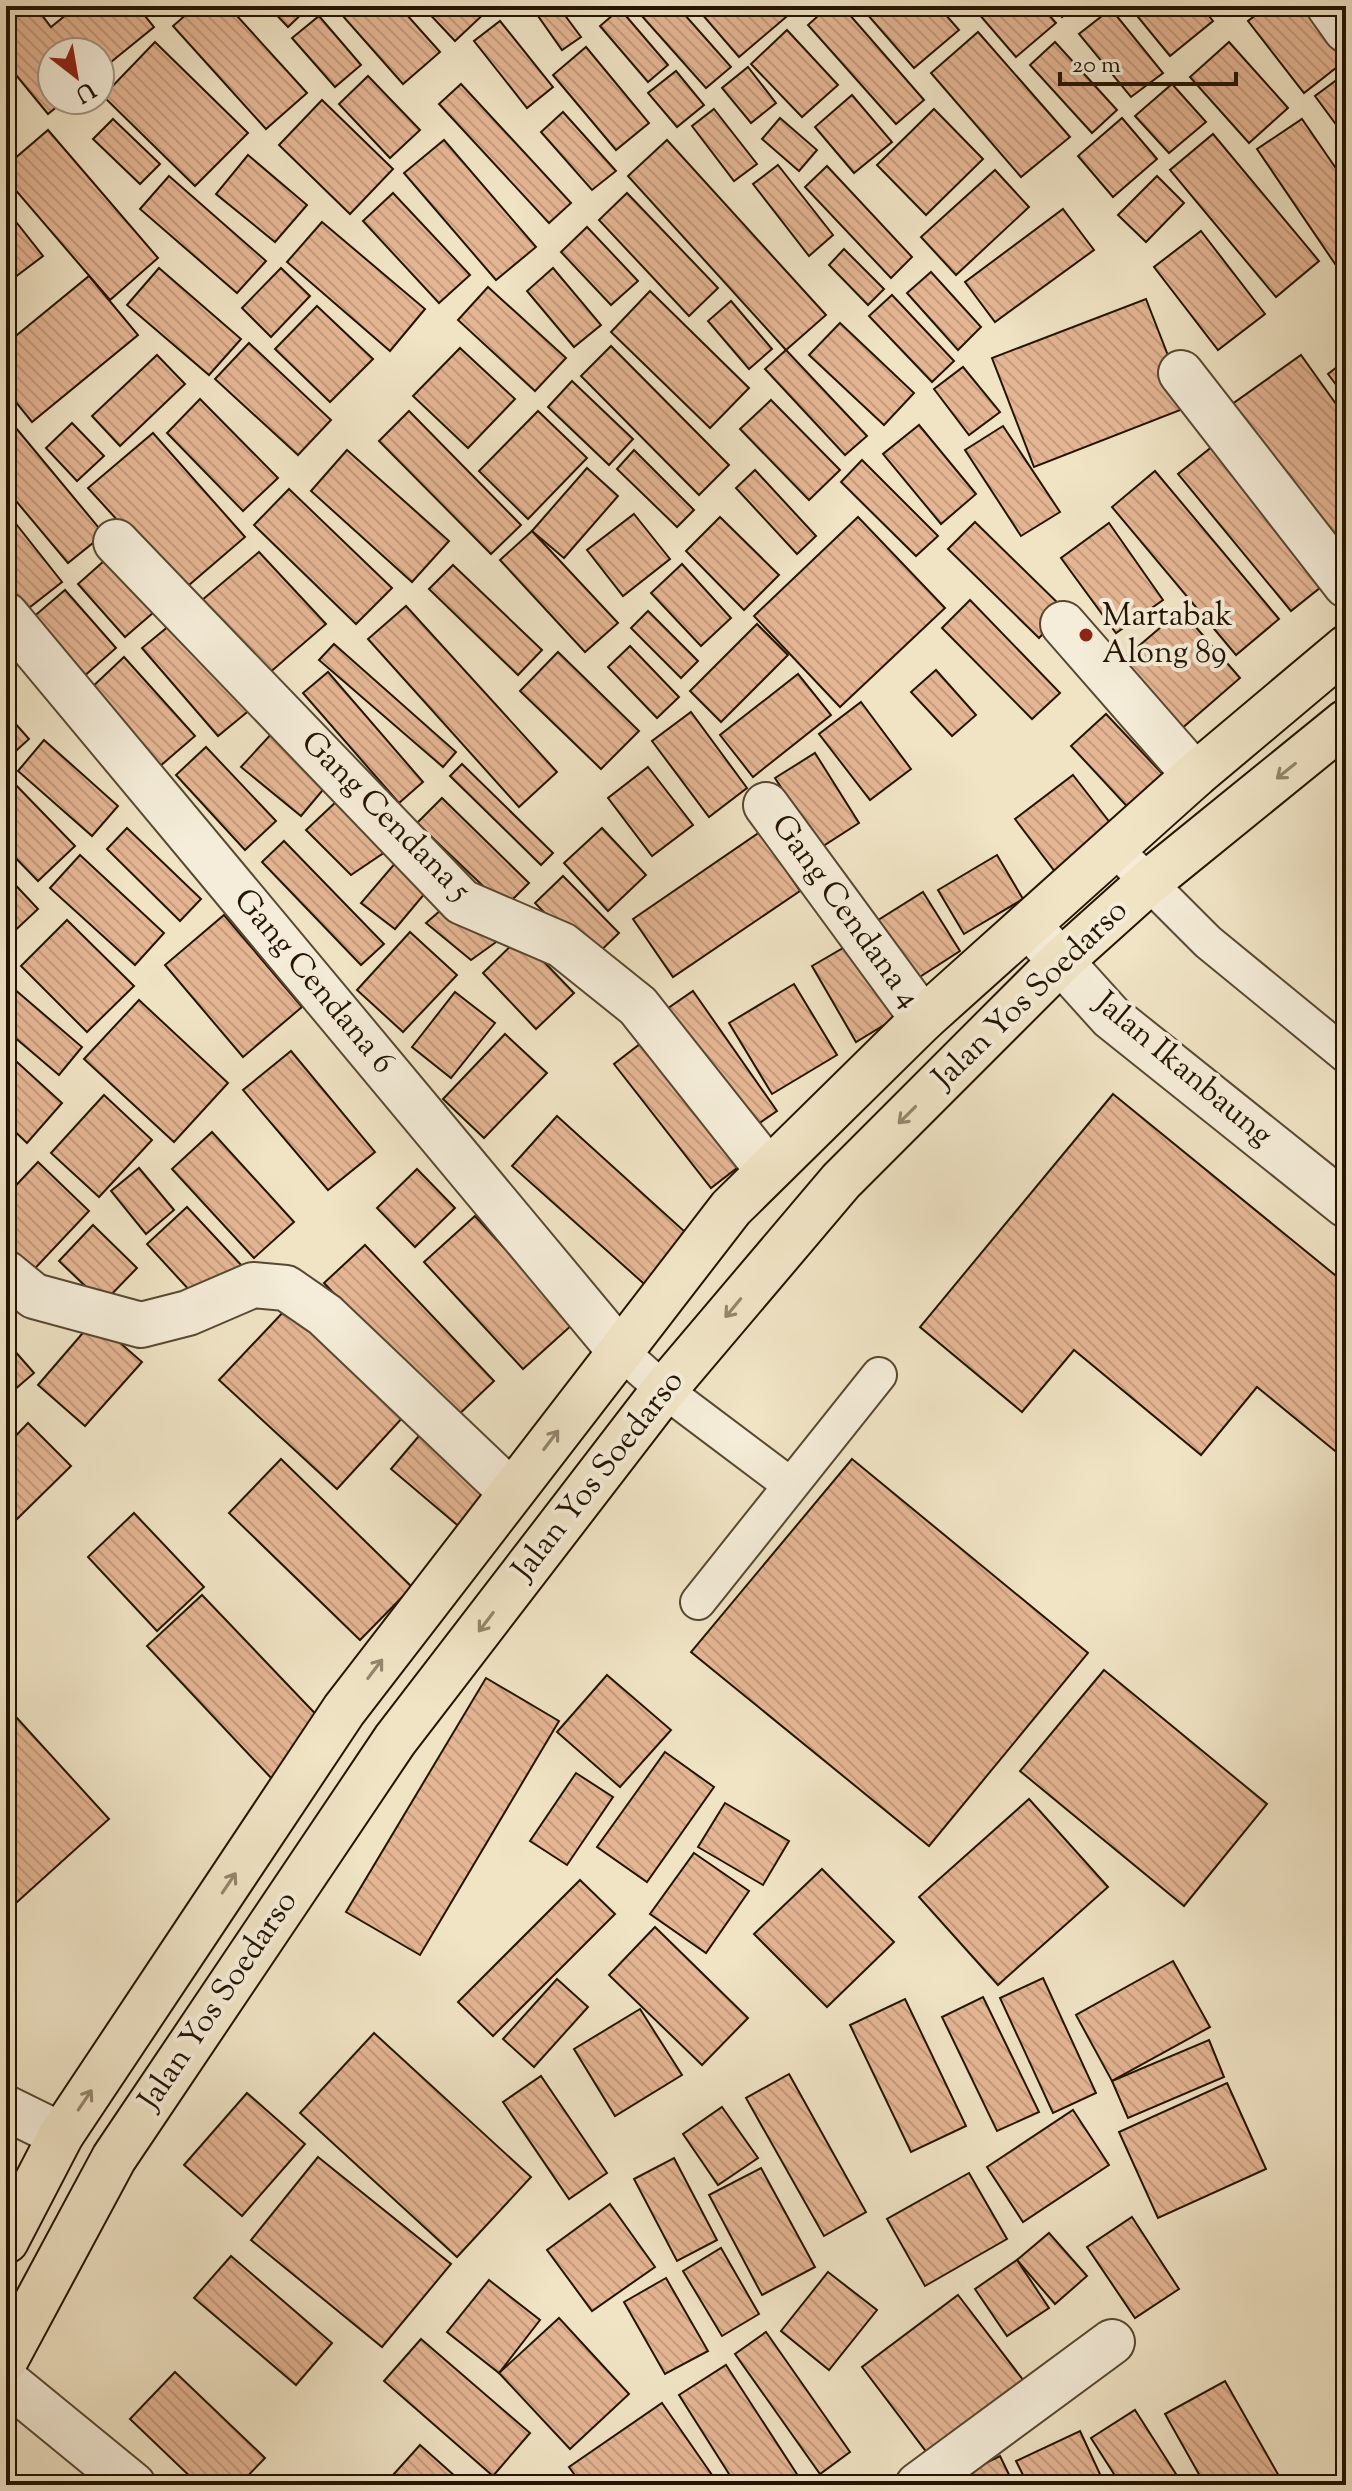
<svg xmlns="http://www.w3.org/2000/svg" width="1352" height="2491" viewBox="0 0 1352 2491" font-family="'Sorts Mill Goudy',serif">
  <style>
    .building { fill: url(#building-back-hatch); stroke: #241400; stroke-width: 2 }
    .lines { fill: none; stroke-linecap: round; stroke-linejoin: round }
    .service-casing { stroke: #574831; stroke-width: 38 }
    .minor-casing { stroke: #574831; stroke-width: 48 }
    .trunk-casing { stroke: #241400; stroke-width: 48 }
    .service { stroke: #f5edd9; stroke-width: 34 }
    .minor { stroke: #f5edd9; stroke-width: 44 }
    .trunk { stroke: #f0e4c5; stroke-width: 44 }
    .oneway { stroke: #94866c }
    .poi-dot { fill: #8f2418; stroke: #f5edd9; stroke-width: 3 }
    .labels { text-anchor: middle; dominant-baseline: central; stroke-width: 8; stroke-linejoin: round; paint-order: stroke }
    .poi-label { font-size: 32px; fill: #241400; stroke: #f5edd9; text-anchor: start }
    .street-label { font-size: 32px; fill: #241400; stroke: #f5edd9 }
  </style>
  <defs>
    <pattern id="building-back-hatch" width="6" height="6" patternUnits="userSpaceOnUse" patternTransform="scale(2)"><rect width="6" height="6" fill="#e5b694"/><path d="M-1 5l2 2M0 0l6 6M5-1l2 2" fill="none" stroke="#c49c7e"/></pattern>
  </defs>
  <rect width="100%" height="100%" fill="#f0e4c5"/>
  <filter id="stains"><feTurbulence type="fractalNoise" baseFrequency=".0025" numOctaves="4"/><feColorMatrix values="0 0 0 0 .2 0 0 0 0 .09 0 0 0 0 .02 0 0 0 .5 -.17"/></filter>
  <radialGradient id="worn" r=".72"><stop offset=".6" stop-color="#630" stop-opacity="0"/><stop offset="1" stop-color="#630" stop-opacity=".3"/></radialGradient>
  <g class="building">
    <polygon points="6,6 35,6 51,27 77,6 137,6 154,27 100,71 100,52 52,52 52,100 65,100 48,114 7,64 10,61 6,55"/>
    <polygon points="196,6 228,6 307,93 266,129 173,26"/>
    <polygon points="268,6 308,6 309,7 288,27"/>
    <polygon points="334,6 399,6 440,52 403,84"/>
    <polygon points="422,6 485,6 488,10 455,41"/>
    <polygon points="531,6 558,6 581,37 562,50"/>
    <polygon points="633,6 677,6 731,67 706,88"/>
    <polygon points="695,6 799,6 739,57"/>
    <polygon points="829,6 842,6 924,100 896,124 808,25"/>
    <polygon points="860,6 938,6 959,30 914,68"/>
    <polygon points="972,6 1041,6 1056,23 1016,57"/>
    <polygon points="1053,6 1075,6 1062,17"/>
    <polygon points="1129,6 1201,6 1213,21 1170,56"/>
    <polygon points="1268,6 1321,6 1346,38 1346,60 1304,93 1248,21"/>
    <polygon points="620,9 668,65 648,82 600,26"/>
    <polygon points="1111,9 1163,73 1131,97 1079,34"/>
    <polygon points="319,16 361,65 335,87 292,38"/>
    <polygon points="500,21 553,87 527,108 474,41"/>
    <polygon points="787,30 838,85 802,117 751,64"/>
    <polygon points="978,32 1070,137 1021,177 931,73"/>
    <polygon points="155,42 248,133 195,186 103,96"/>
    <polygon points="1055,42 1117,110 1092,133 1030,65"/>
    <polygon points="1229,42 1288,108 1249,143 1190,77"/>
    <polygon points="586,47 649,123 616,150 553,75"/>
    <polygon points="748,67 776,103 751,123 722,88"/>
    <polygon points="676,71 704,105 677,127 648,93"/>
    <polygon points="1346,73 1346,138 1315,96"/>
    <polygon points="368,76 420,130 390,158 339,104"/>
    <polygon points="461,84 571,203 549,223 439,104"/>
    <polygon points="1172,84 1206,122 1169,153 1135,116"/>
    <polygon points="852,95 892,142 854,173 815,127"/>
    <polygon points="322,100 393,169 350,214 279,145"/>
    <polygon points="714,109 757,164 734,181 692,126"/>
    <polygon points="934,109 983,159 926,215 877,165"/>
    <polygon points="563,112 616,171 592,190 541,132"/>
    <polygon points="780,118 817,150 799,171 762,139"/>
    <polygon points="1122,118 1157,159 1113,197 1078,156"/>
    <polygon points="113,119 160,164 140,184 93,139"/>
    <polygon points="1302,119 1346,183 1346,280 1257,149"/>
    <polygon points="48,130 158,258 110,300 6,179 6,166"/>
    <polygon points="1213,134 1319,261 1276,297 1170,170"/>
    <polygon points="444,140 536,247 496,280 404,173"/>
    <polygon points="667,140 826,315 786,350 628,176"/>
    <polygon points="248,155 307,205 275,242 216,194"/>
    <polygon points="778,165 833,235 809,256 753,184"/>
    <polygon points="827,166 912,257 891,278 805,187"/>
    <polygon points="995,170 1029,207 956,275 921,237"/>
    <polygon points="169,176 266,261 237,293 140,209"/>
    <polygon points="1157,176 1184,203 1146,242 1118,215"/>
    <polygon points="393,193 470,275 439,303 363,221"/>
    <polygon points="627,193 718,288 689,316 599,220"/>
    <polygon points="1063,209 1094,250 995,322 965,282"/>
    <polygon points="13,218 43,256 6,284 6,223"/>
    <polygon points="322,222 425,309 390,351 287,262"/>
    <polygon points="587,227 638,281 611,305 561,252"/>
    <polygon points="1201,231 1265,314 1218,350 1154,267"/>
    <polygon points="844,249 884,289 868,305 829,265"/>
    <polygon points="159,268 241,339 209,375 127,305"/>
    <polygon points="281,268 310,296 271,337 242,308"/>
    <polygon points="553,268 601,325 574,347 527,291"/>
    <polygon points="931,272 981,327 958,350 907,293"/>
    <polygon points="89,276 138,335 32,422 6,390 6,344"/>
    <polygon points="488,287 566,358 535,391 458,320"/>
    <polygon points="650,291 749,388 710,428 611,332"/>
    <polygon points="892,295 954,361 932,382 869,316"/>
    <polygon points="1146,299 1188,407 1034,467 992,358"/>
    <polygon points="731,301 772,349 749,369 708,321"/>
    <polygon points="317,306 373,359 330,402 275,349"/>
    <polygon points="840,323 914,393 884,425 809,355"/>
    <polygon points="249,343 331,420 298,455 215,379"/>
    <polygon points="611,346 729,465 699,495 581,376"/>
    <polygon points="460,348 515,399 468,448 413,396"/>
    <polygon points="786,350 867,436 845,455 765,369"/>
    <polygon points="157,355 185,384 120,446 92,416"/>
    <polygon points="1301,355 1346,418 1346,559 1221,412"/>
    <polygon points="1346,360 1346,398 1328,374"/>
    <polygon points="963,367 1000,412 969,435 934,389"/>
    <polygon points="572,381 633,439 609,465 548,407"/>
    <polygon points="200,399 278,478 243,511 167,433"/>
    <polygon points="771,400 840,470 809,500 740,429"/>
    <polygon points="409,411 521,525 491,554 379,441"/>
    <polygon points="538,411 587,458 528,519 479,471"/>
    <polygon points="6,416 104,534 68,563 6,489"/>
    <polygon points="72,423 104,456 77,481 46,448"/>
    <polygon points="919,425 976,494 941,524 883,454"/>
    <polygon points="1003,426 1060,512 1021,536 965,450"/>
    <polygon points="153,433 245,537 182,591 88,488"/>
    <polygon points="1218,442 1331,579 1291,611 1178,474"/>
    <polygon points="347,450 449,541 412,582 311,491"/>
    <polygon points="634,450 694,510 677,527 617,469"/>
    <polygon points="862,460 938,536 916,556 841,482"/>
    <polygon points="587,468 618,496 564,558 532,531"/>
    <polygon points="755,470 816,536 797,554 736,488"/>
    <polygon points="1155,471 1279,619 1236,655 1112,507"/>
    <polygon points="289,489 392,588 356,624 254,525"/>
    <polygon points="634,514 670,559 623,596 587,550"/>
    <polygon points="9,515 62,582 25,611 6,587 6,517"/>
    <polygon points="720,517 779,575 744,610 686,551"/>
    <polygon points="858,517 945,608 840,707 754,616"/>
    <polygon points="975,522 1065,610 1039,638 948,549"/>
    <polygon points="1109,523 1163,600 1116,633 1061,558"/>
    <polygon points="532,531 618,623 585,652 500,560"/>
    <polygon points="259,552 326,624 267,675 195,606"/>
    <polygon points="113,553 161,606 125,637 78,584"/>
    <polygon points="682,564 731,618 701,646 651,593"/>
    <polygon points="453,565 542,650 518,675 429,589"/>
    <polygon points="65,590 116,648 82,678 31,619"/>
    <polygon points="970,600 1060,693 1032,719 942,628"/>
    <polygon points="406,606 557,772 519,807 368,639"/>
    <polygon points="1181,610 1240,678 1180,730 1121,661"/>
    <polygon points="648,611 698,661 681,678 631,628"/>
    <polygon points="175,621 251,709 218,736 142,648"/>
    <polygon points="757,624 788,655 721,722 690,691"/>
    <polygon points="334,644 456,752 443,767 319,660"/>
    <polygon points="630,646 679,697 657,718 608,667"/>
    <polygon points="558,652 639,731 601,769 520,691"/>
    <polygon points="124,657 195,736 159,767 89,690"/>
    <polygon points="936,670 976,715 952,736 911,692"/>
    <polygon points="328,672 423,782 399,803 303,693"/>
    <polygon points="798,674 831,715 753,777 720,735"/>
    <polygon points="861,702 911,769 870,800 819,734"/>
    <polygon points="691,712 747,788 709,817 652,741"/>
    <polygon points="6,713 29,739 6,760"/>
    <polygon points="1106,714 1171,783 1136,816 1071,746"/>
    <polygon points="274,731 327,785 301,816 241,767"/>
    <polygon points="44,740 118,806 92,836 18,771"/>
    <polygon points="206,747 276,821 245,850 176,775"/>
    <polygon points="815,753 859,823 820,848 775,778"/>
    <polygon points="462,764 553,853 541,865 450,776"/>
    <polygon points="648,767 693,825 652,856 608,798"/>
    <polygon points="1073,775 1118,833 1059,877 1015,819"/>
    <polygon points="12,781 75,846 38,881 6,848 6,787"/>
    <polygon points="442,798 529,883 505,907 417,823"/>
    <polygon points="337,801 385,852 351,875 306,830"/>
    <polygon points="127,828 201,899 180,921 107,849"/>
    <polygon points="602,828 646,875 608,911 564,863"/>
    <polygon points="760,832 800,891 673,977 633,919"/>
    <polygon points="284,841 384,944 361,965 262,862"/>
    <polygon points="80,855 164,933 135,965 50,888"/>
    <polygon points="997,855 1023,899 964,934 938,890"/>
    <polygon points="397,861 426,892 395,929 361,903"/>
    <polygon points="6,875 38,909 6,939"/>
    <polygon points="563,876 619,933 591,960 535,903"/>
    <polygon points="923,892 960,951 904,987 867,927"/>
    <polygon points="441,910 499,940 471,960 426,923"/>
    <polygon points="224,915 302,1007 243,1057 165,965"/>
    <polygon points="67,920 134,986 87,1032 21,966"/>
    <polygon points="410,932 457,975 403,1032 357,990"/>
    <polygon points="520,937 574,993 536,1029 483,973"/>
    <polygon points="857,940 899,1016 856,1042 812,966"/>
    <polygon points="6,982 82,1047 59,1075 6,1030"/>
    <polygon points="794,984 837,1055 772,1094 729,1023"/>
    <polygon points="693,991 777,1111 745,1133 661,1013"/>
    <polygon points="455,992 495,1023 451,1078 412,1047"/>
    <polygon points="139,1000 228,1083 174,1142 84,1059"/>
    <polygon points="505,1034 547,1073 484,1138 443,1099"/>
    <polygon points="649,1037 746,1161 711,1188 614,1064"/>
    <polygon points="291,1051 375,1152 328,1190 243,1090"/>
    <polygon points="6,1052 62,1103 27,1143 6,1123"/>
    <polygon points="1113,1094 1346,1284 1346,1460 1257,1387 1201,1455 1074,1350 1022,1412 920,1327"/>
    <polygon points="104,1095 152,1140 99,1197 51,1153"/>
    <polygon points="557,1116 695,1241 651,1290 512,1166"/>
    <polygon points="212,1132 294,1222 254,1258 172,1169"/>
    <polygon points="38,1162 89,1211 24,1280 6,1264 6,1196"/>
    <polygon points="139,1168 174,1210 146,1234 111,1191"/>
    <polygon points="417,1169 455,1208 415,1247 377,1208"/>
    <polygon points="187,1207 243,1267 203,1305 147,1244"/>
    <polygon points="475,1216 573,1324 523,1369 424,1262"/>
    <polygon points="93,1225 137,1268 103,1303 59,1261"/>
    <polygon points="365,1245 494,1381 453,1420 324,1283"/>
    <polygon points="287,1308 404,1416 337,1489 219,1380"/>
    <polygon points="94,1320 142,1362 85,1426 38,1385"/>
    <polygon points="6,1341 34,1373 6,1397"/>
    <polygon points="28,1423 71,1466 16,1520 6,1510 6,1446"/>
    <polygon points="424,1430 502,1496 469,1535 391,1469"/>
    <polygon points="281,1459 412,1587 360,1640 229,1513"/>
    <polygon points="852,1459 1088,1653 929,1846 691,1652"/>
    <polygon points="134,1513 204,1587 157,1631 88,1557"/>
    <polygon points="202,1595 328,1727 273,1780 147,1646"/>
    <polygon points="1104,1670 1267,1804 1184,1906 1020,1771"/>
    <polygon points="607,1675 671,1730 620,1787 557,1732"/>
    <polygon points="486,1678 559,1721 420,1955 346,1912"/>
    <polygon points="6,1706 109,1819 6,1912"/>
    <polygon points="665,1752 714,1787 647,1882 597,1847"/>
    <polygon points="576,1773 613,1797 567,1865 530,1841"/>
    <polygon points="1029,1799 1108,1887 998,1985 919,1897"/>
    <polygon points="725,1803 789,1841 763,1885 698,1847"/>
    <polygon points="694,1853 749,1891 706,1953 650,1914"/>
    <polygon points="822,1869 894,1942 827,2007 754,1934"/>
    <polygon points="580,1880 615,1914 493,2036 458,2002"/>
    <polygon points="655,1927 748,2018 702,2065 609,1975"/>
    <polygon points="1173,1961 1210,2027 1112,2081 1076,2015"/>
    <polygon points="1043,1978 1096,2093 1053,2113 1000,1998"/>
    <polygon points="557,1979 588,2007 534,2067 503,2039"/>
    <polygon points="983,1997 1039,2112 997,2131 942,2017"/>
    <polygon points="905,1999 966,2126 911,2152 850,2025"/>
    <polygon points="640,2009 682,2075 615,2116 574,2049"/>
    <polygon points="374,2033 531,2177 457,2257 300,2113"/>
    <polygon points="1209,2040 1224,2077 1128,2118 1112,2081"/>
    <polygon points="789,2074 866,2212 824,2236 746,2098"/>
    <polygon points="541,2076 607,2173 569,2199 503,2102"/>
    <polygon points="1227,2083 1266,2169 1158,2218 1119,2132"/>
    <polygon points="247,2093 305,2144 242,2216 184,2165"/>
    <polygon points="722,2107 758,2158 718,2185 683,2134"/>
    <polygon points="1073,2110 1109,2165 1023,2222 987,2167"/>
    <polygon points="318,2157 451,2264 382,2347 251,2240"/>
    <polygon points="674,2158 717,2240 677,2261 634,2179"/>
    <polygon points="761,2168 815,2267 762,2295 709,2195"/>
    <polygon points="969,2173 1007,2239 925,2286 887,2219"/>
    <polygon points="610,2204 655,2267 592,2311 547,2250"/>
    <polygon points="1132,2217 1179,2289 1135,2318 1087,2247"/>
    <polygon points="1049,2233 1087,2276 1055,2304 1017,2260"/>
    <polygon points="721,2248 759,2314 722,2336 683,2271"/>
    <polygon points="231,2256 332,2343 296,2385 194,2298"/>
    <polygon points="1017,2260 1049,2308 1007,2336 975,2289"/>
    <polygon points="828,2272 877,2310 829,2370 781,2331"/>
    <polygon points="666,2278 708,2351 665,2374 624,2302"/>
    <polygon points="489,2280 540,2320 499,2373 447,2332"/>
    <polygon points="958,2295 1027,2385 931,2458 862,2367"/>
    <polygon points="559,2318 629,2394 570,2449 499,2373"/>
    <polygon points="766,2332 850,2452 820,2474 735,2354"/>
    <polygon points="421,2339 530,2433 493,2476 384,2381"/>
    <polygon points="726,2365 804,2485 736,2485 679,2395"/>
    <polygon points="175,2372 265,2458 239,2485 199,2485 130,2419"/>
    <polygon points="1225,2381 1284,2485 1205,2485 1165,2414"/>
    <polygon points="662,2403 719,2485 582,2485 569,2467"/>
    <polygon points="1135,2410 1183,2485 1121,2485 1091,2438"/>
    <polygon points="1080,2431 1105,2485 1028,2485 1016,2461"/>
    <polygon points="420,2445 465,2485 384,2485"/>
    <polygon points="1000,2456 1014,2485 963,2485 959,2476"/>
  </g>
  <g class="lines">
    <g class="service-casing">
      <g id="service">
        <polyline points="1114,848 1208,942 1346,1055"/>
        <polyline points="619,1350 664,1390 789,1484"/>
        <polyline points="698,1602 879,1375"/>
      </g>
    </g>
    <g class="minor-casing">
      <g id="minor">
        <polyline points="1329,6 1346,30"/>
        <polyline points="1181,373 1346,585"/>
        <polyline points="116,542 462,902 562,945 638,1006 768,1170"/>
        <polyline points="6,615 619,1350"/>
        <polyline points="1063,624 1195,775"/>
        <polyline points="766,805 923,1019"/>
        <polyline points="1028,925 1111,1017 1346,1205"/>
        <polyline points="6,1273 34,1296 141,1325 188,1313 253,1285 286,1288 325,1315 511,1492"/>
        <polyline points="6,2108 61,2135"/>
        <polyline points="6,2381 133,2485"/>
        <polyline points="918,2485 1112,2342"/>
      </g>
    </g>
    <g class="trunk-casing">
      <g id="trunk">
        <polyline points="6,2241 61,2135 344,1710 731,1208 923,1019 1195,775 1346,648"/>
        <polyline points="6,2359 114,2158 395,1740 664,1390 841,1181 1061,961 1149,882 1346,722"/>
      </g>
    </g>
    <use href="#service" class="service"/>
    <use href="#minor" class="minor"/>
    <use href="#trunk" class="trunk"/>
  </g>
  <defs><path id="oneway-shaft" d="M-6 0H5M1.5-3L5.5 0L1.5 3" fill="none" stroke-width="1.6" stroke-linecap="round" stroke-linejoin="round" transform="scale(2)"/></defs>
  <g class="oneway">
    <use href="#oneway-shaft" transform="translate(1286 771) rotate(141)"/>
    <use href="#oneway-shaft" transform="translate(907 1115) rotate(135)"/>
    <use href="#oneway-shaft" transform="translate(733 1308) rotate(130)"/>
    <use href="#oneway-shaft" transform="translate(551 1440) rotate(-53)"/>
    <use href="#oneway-shaft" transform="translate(486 1622) rotate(127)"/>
    <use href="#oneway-shaft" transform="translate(375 1669) rotate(-53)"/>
    <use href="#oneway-shaft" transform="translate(229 1883) rotate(-56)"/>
    <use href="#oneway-shaft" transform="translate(85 2100) rotate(-56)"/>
  </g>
  <circle class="poi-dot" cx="1086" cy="635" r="8"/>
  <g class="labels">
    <g class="poi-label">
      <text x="1102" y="617">Martabak<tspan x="1102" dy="37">Along 89</tspan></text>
    </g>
    <g class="street-label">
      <text transform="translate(385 817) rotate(45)">Gang Cendana 5</text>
      <text transform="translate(845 912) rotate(54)">Gang Cendana 4</text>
      <text transform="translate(313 982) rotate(50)">Gang Cendana 6</text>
      <text transform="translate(1031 995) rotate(-44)">Jalan Yos Soedarso</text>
      <text transform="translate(1183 1070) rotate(40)">Jalan Ikanbaung</text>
      <text transform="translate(599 1476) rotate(-52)">Jalan Yos Soedarso</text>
      <text transform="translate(219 2001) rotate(-56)">Jalan Yos Soedarso</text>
    </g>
  </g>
  <rect width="1352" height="2491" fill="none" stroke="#f0e4c5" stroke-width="32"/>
  <rect x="8" y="8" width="1336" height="2475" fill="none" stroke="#241400" stroke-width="4"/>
  <rect x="16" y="16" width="1320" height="2459" fill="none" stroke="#241400" stroke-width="2"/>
  <g transform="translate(76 76) rotate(149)"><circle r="38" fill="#f5edd9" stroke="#a19682" stroke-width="2"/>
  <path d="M0-6L14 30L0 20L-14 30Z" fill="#8f2418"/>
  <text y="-12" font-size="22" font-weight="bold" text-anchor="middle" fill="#241400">U</text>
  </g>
  <path d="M1060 72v12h176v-12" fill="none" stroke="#241400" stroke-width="4"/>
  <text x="1072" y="72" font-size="24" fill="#241400" stroke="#f5edd9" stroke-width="6" paint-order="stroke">20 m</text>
  <rect width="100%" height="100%" filter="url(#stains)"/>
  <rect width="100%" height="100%" fill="url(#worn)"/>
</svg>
